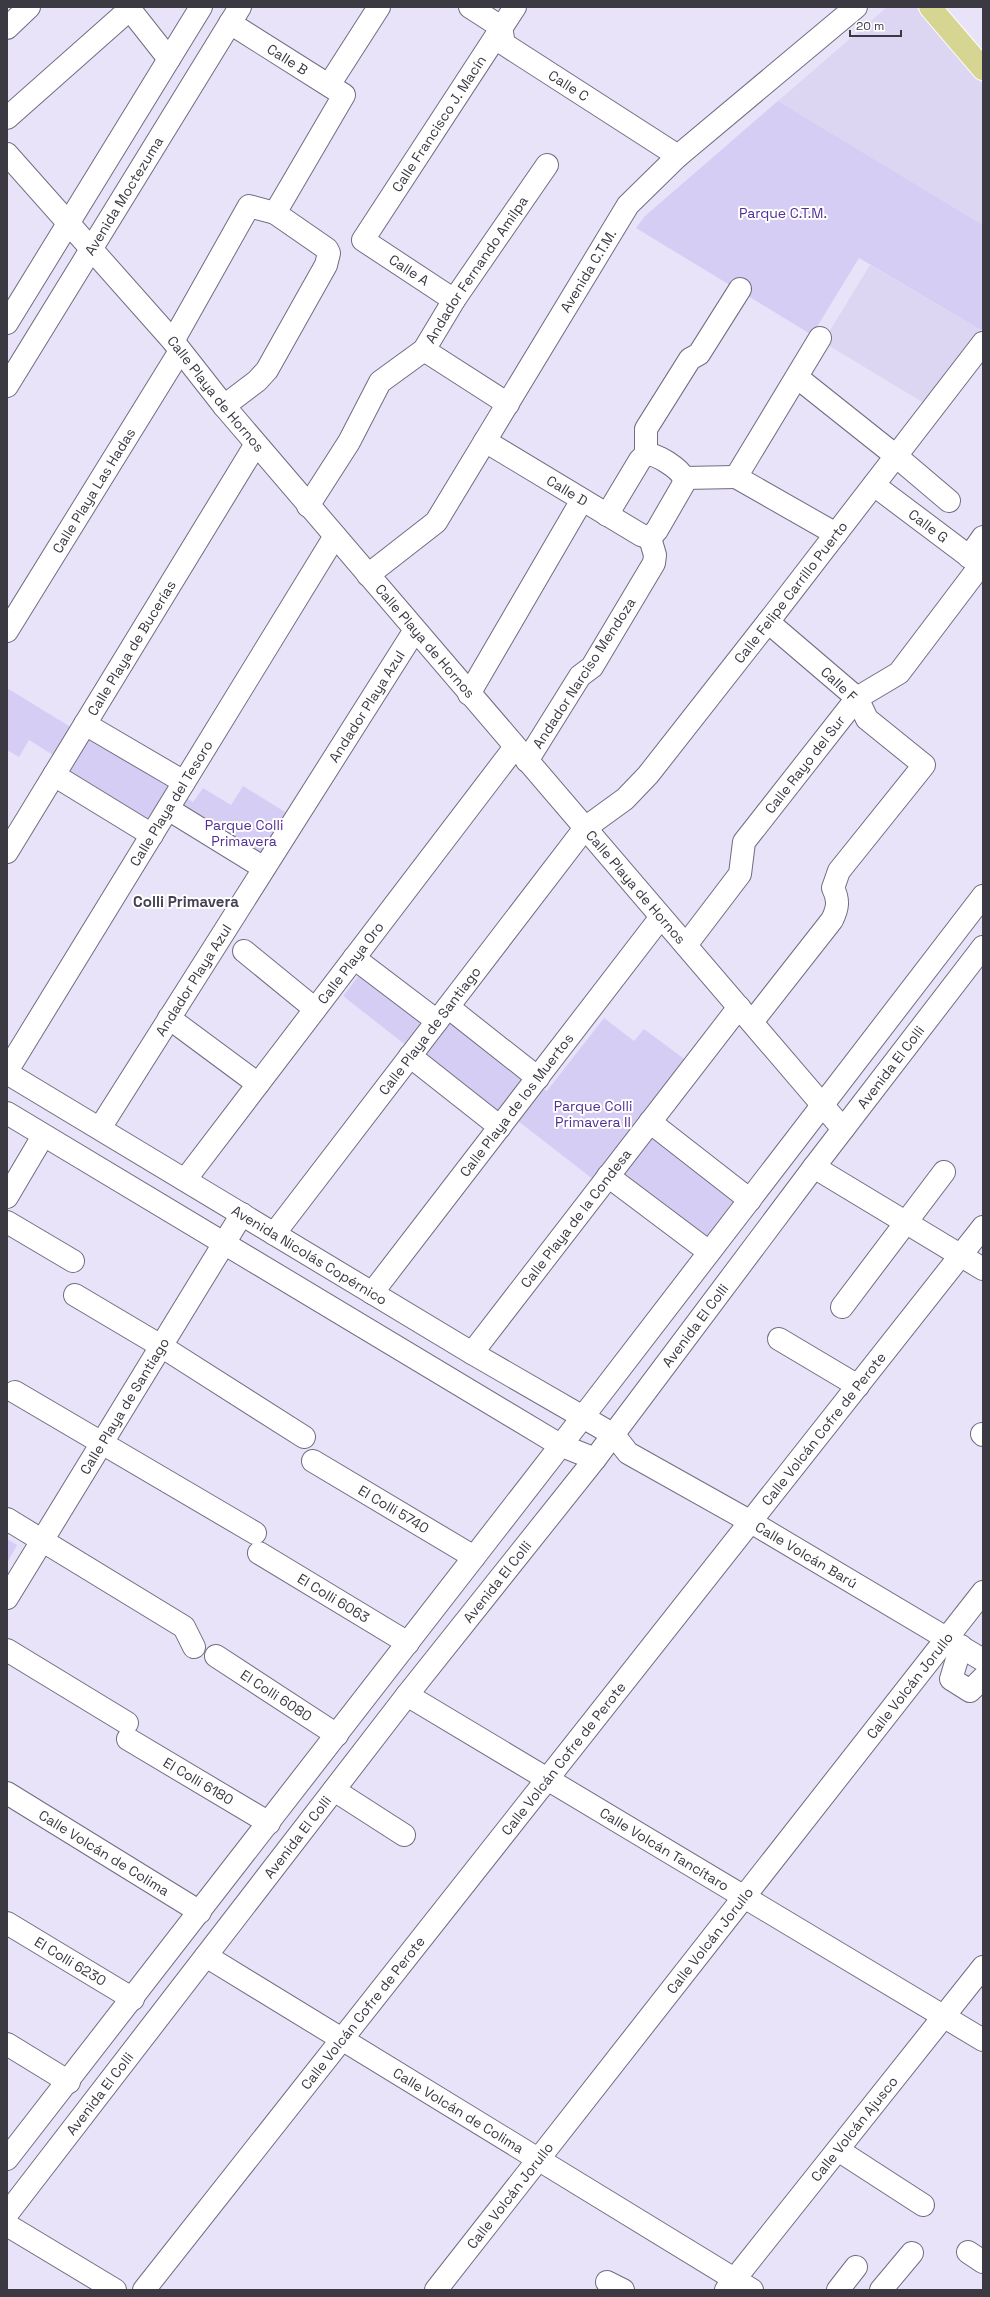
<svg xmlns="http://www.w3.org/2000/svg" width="990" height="2297" viewBox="0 0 990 2297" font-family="'Space Grotesk',sans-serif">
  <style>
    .built { fill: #dcd6f2 }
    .green { fill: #d6cdf5 }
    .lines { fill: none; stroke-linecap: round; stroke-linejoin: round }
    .minor-casing { stroke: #716d80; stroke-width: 24 }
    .major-casing { stroke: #fff; stroke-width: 24 }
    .minor { stroke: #fff; stroke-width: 22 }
    .major { stroke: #d6d692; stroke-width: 22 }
    .labels { text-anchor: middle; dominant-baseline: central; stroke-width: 4; stroke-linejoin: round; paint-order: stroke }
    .street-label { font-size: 14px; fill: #3b3942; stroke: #fff }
    .park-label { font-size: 14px; fill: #532e93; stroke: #fff }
    .neighbourhood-label { font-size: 15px; font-weight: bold; fill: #454152; stroke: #fff }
  </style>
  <rect width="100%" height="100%" fill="#e8e3f9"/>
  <g class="built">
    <polygon points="887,7 916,7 983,85 983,225 778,101"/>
    <polygon points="870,265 981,330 924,403 823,342"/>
  </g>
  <g class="green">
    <polygon points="778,101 983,225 983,328 981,330 859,258 812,335 636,228 645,216"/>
    <polygon points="7,688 193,802 203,788 231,805 243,786 290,815 254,874 156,812 146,827 47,766 53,755 29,740 19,757 7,750"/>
    <polygon points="373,957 547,1091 604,1018 634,1041 644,1029 691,1064 641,1130 735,1202 705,1241 598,1183 505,1111 499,1118 343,996"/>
    <polygon points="7,1539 17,1545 7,1563"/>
  </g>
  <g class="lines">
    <g class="minor-casing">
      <g id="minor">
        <polyline points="128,7 169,59"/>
        <path id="s1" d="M470 7 501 27 504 44 678 156"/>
        <path id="s2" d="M230 23 344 95 275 213"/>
        <polyline points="7,28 29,7"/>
        <polyline points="329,85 379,7"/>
        <polyline points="7,118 130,9"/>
        <path id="s3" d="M7 154 173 341 224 406 843 1129"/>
        <path id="s4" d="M454 300 363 240 515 7"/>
        <polyline points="7,323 201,7"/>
        <polyline points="173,341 249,206 275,213 327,249 329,253 326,265 267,370 257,381 224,406"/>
        <polyline points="424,350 508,404"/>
        <polyline points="803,382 896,456 949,501"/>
        <path id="s5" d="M7 386 240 7"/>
        <path id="s6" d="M485 441 641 535 650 538"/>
        <polyline points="646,454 646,429 690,359 699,354 740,289"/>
        <path d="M646 454C657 454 679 468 684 478"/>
        <polyline points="736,477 820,338"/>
        <polyline points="736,477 836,534"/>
        <polyline points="684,478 736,477"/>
        <path id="s7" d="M874 485 983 567"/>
        <path id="s8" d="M308 506 349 442 380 382 424 350 454 300 547 165"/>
        <polyline points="607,515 640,460 646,454"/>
        <polyline points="650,538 657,530 683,485 684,478"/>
        <polyline points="969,557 983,537"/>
        <path id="s9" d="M368 575 436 522 628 205 678 156 856 7"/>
        <path id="s10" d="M7 631 180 351"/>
        <polyline points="469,694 582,500"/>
        <polyline points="85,724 184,782"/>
        <polyline points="527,761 580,676 592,667 654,563 655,555 650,538"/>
        <polyline points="54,775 152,835"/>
        <polyline points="168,809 264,868"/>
        <path id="s11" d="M7 852 256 444"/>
        <path id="s12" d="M686 945 740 874 744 842 857 698 899 673 980 566"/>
        <polyline points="244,951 315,1009"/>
        <polyline points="354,958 437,1021"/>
        <polyline points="448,1007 538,1078"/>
        <polyline points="169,1018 258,1084"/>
        <path d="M752 1022 832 920C838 908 839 900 833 888L839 871 924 765 867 719 857 698 768 622"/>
        <polyline points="410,1056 500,1127"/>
        <path id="s13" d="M7 1071 335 536"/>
        <path id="s14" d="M7 1073 472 1353 614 1435 628 1453 751 1522 983 1660"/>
        <polyline points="7,1113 560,1445 595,1459"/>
        <polyline points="650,1122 750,1200"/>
        <path id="s15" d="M100 1128 415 630"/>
        <polyline points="814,1167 983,1269"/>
        <polyline points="608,1176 709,1252"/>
        <path id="s16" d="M185 1180 515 747"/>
        <polyline points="7,1197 43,1136"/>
        <polyline points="7,1222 73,1261"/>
        <path id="s17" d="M274 1234 585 828 625 799 648 775 768 622 983 343"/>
        <path id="s18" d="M372 1293 661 917"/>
        <polyline points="75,1295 161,1346 304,1437"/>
        <polyline points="842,1307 944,1172"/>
        <polyline points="779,1339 858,1386"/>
        <path id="s19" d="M472 1353 739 1007"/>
        <polyline points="15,1392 255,1533"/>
        <polyline points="982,1434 983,1435"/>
        <path id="s20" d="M313 1461 474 1557"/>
        <polyline points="7,1519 184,1627 194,1647"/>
        <path id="s21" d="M259 1553 408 1643"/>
        <path id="s22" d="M7 1598 242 1214"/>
        <polyline points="961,1646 951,1679 970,1691 983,1678"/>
        <polyline points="7,1650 127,1723"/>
        <path id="s23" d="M216 1656 337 1735"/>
        <path id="s24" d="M407 1695 983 2040"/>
        <path id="s25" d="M128 1739 269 1823"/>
        <polyline points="334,1790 404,1835"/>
        <path id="s26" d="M7 1793 200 1912"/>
        <path id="s27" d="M7 1923 133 1999"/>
        <path id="s28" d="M206 1956 752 2290"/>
        <polyline points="7,2044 69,2082"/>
        <polyline points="838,2150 923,2205"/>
        <polyline points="7,2159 582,1418 983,896"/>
        <path id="s29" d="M7 2214 407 1695 595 1459 814 1167 983 947"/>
        <polyline points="7,2225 115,2290"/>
        <polyline points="968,2252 983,2262"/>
        <polyline points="607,2282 623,2290"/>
        <path id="s30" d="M144 2290 983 1227"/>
        <path id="s31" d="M436 2290 983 1592"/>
        <path id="s32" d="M726 2290 983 1967"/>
        <polyline points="838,2290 856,2267"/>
        <polyline points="881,2290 912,2253"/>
      </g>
    </g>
    <g class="major-casing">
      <polyline id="major" points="930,7 983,69"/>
    </g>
    <use href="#minor" class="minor"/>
    <use href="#major" class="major"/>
  </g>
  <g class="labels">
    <g class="street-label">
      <text stroke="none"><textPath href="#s2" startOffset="68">Calle B</textPath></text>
      <text stroke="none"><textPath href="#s1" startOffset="131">Calle C</textPath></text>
      <text stroke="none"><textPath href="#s4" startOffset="248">Calle Francisco J. Macín</textPath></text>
      <text stroke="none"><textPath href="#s5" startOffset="223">Avenida Moctezuma</textPath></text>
      <text stroke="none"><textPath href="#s8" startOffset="294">Andador Fernando Amilpa</textPath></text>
      <text transform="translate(409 270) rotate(33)">Calle A</text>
      <text stroke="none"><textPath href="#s9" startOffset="380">Avenida C.T.M.</textPath></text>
      <text stroke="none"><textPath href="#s3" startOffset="318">Calle Playa de Hornos</textPath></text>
      <text stroke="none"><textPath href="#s10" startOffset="165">Calle Playa Las Hadas</textPath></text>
      <text stroke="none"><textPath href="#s6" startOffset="96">Calle D</textPath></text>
      <text stroke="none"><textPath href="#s7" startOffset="68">Calle G</textPath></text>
      <text stroke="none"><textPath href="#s17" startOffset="826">Calle Felipe Carrillo Puerto</textPath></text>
      <text stroke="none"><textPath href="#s3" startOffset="642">Calle Playa de Hornos</textPath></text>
      <text stroke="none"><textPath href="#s11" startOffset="239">Calle Playa de Bucerías</textPath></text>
      <text transform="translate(584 673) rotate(-57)">Andador Narciso Mendoza</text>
      <text transform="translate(839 684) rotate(43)">Calle F</text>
      <text stroke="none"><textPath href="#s15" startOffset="499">Andador Playa Azul</textPath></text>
      <text stroke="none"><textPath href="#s12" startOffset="220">Calle Rayo del Sur</textPath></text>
      <text stroke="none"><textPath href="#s13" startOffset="314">Calle Playa del Tesoro</textPath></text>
      <text stroke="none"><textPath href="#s3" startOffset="966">Calle Playa de Hornos</textPath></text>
      <text stroke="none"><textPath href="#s16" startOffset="273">Calle Playa Oro</textPath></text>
      <text stroke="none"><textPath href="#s15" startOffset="175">Andador Playa Azul</textPath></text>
      <text stroke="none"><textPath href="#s17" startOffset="256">Calle Playa de Santiago</textPath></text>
      <text stroke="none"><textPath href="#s29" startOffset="1448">Avenida El Colli</textPath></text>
      <text stroke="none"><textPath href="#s18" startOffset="237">Calle Playa de los Muertos</textPath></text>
      <text stroke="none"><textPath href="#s19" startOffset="170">Calle Playa de la Condesa</textPath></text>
      <text stroke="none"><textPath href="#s14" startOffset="353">Avenida Nicolás Copérnico</textPath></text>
      <text stroke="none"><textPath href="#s29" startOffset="1124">Avenida El Colli</textPath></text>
      <text stroke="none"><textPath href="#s22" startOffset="225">Calle Playa de Santiago</textPath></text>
      <text stroke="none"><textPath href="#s30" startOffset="1097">Calle Volcán Cofre de Perote</textPath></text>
      <text stroke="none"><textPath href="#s20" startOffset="94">El Colli 5740</textPath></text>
      <text stroke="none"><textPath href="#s14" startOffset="935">Calle Volcán Barú</textPath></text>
      <text stroke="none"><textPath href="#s29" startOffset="800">Avenida El Colli</textPath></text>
      <text stroke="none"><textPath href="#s21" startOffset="87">El Colli 6063</textPath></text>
      <text stroke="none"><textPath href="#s31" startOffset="768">Calle Volcán Jorullo</textPath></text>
      <text stroke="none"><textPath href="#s23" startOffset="72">El Colli 6080</textPath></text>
      <text stroke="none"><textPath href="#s30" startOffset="677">Calle Volcán Cofre de Perote</textPath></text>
      <text stroke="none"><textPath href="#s25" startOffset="82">El Colli 6180</textPath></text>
      <text stroke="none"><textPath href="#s29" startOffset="476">Avenida El Colli</textPath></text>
      <text stroke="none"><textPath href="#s24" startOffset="300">Calle Volcán Tancítaro</textPath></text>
      <text stroke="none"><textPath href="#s26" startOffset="114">Calle Volcán de Colima</textPath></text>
      <text stroke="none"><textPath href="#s31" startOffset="444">Calle Volcán Jorullo</textPath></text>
      <text stroke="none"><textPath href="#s27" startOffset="74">El Colli 6230</textPath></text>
      <text stroke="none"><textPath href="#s30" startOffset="353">Calle Volcán Cofre de Perote</textPath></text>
      <text stroke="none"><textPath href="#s29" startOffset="152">Avenida El Colli</textPath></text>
      <text stroke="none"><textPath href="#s28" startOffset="296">Calle Volcán de Colima</textPath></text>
      <text stroke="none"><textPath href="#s32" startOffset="206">Calle Volcán Ajusco</textPath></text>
      <text stroke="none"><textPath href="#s31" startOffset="120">Calle Volcán Jorullo</textPath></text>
    </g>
    <g class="park-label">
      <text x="783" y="213">Parque C.T.M.</text>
      <text x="244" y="825">Parque Colli<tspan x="244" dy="16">Primavera</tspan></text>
      <text x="593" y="1106">Parque Colli<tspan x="593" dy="16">Primavera II</tspan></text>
    </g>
    <g class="neighbourhood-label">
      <text x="186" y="901">Colli Primavera</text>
    </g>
  </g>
  <rect width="990" height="2297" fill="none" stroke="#3b3942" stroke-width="16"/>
  <path d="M850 30v6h51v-6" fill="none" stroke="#3b3942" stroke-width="2"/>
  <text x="856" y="30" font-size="12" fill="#3b3942" stroke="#ffffff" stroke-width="3" paint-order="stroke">20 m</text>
</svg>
